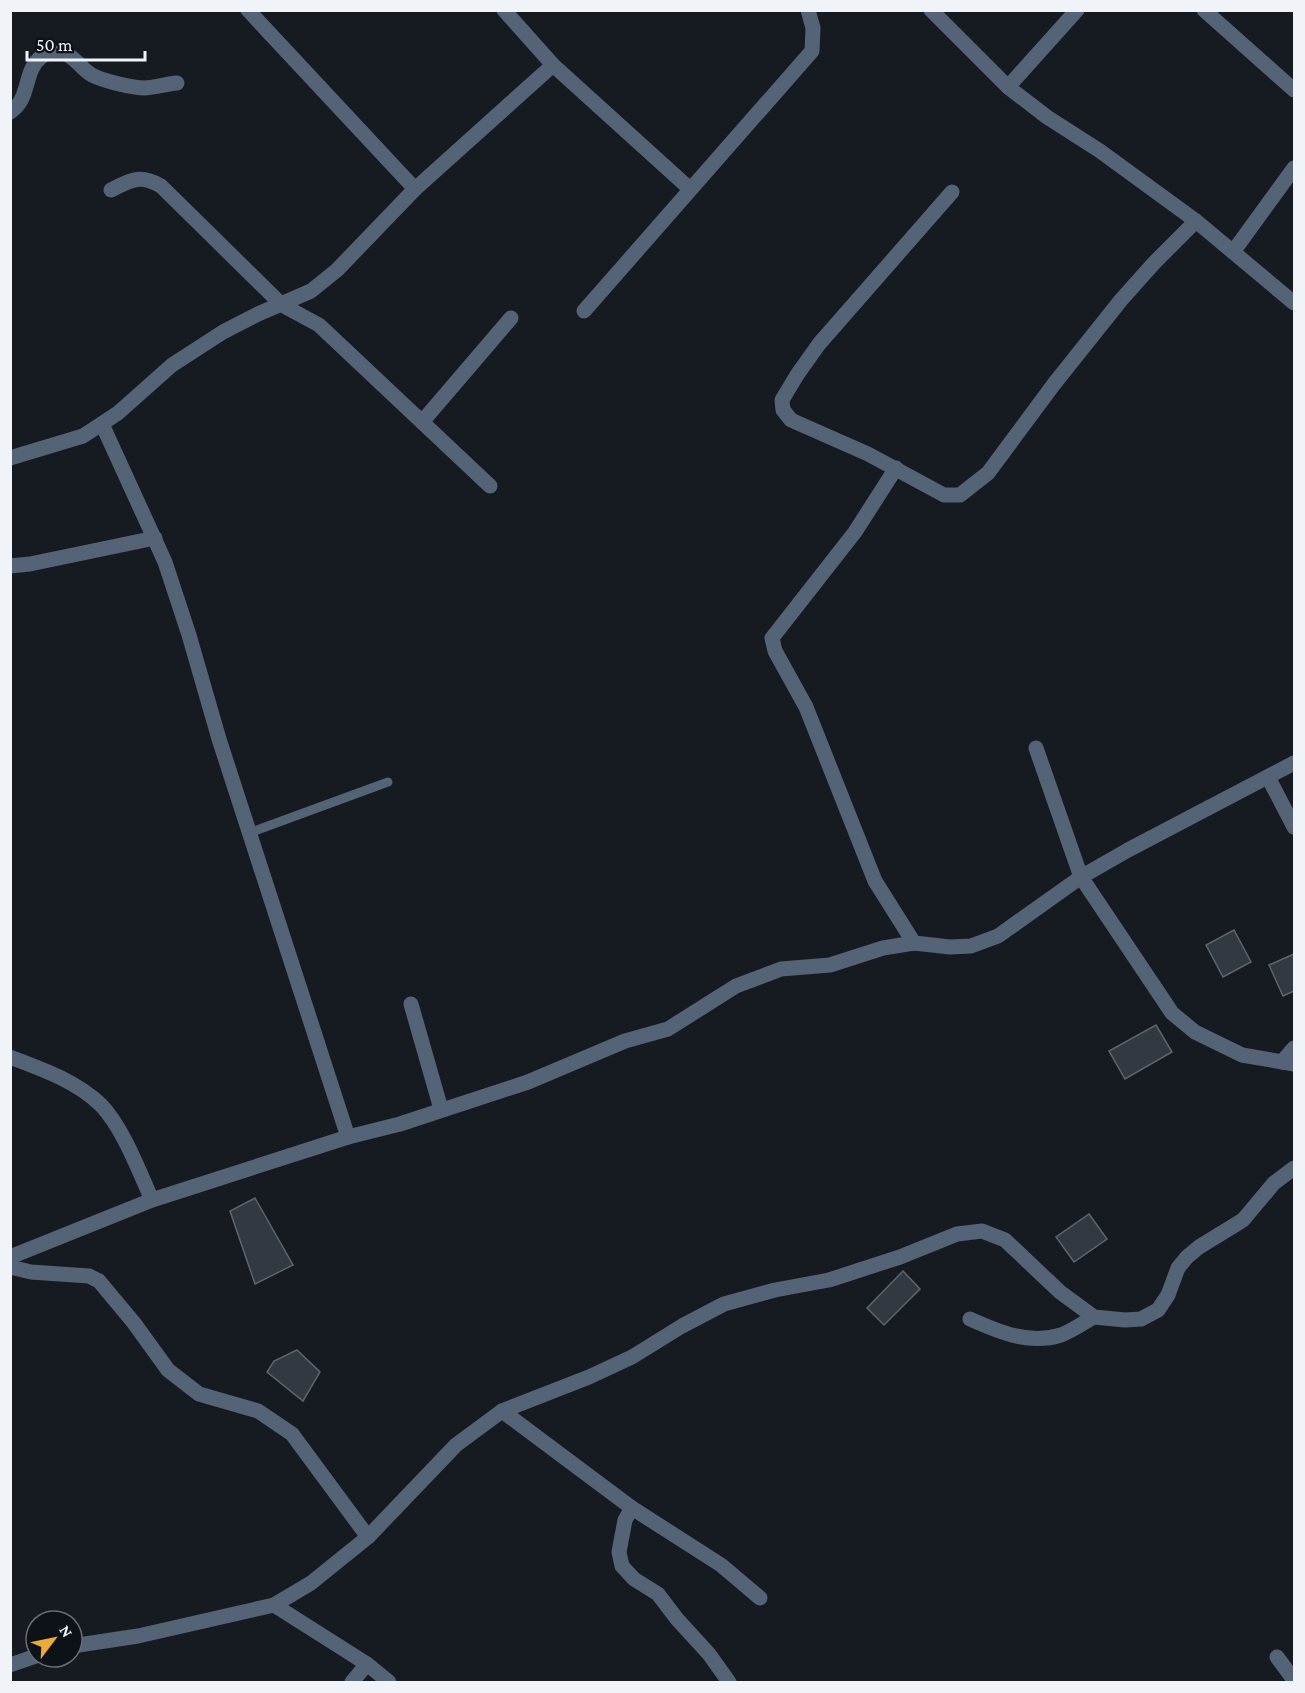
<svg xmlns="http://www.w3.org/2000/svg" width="1305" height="1693" viewBox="0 0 1305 1693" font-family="'Crimson Pro',serif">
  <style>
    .building { fill: #333940; stroke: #5e656d; stroke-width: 1.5 }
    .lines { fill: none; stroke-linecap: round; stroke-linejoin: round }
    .lane { stroke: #556376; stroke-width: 9 }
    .street { stroke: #556376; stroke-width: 15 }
  </style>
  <rect width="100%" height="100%" fill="#161b22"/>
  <g class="building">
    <polygon points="1234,930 1251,962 1223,977 1206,945"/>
    <polygon points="1294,954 1294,991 1283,996 1269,965"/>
    <polygon points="1156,1025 1172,1052 1125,1079 1109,1051"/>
    <polygon points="255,1198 293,1265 255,1284 230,1211"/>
    <polygon points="1089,1214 1107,1239 1074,1262 1056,1237"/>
    <polygon points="903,1271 920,1289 884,1325 867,1308"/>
    <polygon points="297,1350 320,1372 303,1401 267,1372 274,1361"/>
  </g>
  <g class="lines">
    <polyline class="lane" points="249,833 388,782"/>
    <g class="street">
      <polyline points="248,10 415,189"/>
      <polyline points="504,10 553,65 690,189"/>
      <polyline points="931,10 1008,87 1047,117 1100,151 1196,221 1294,303"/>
      <polyline points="1204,10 1294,90"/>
      <polyline points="1008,87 1077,10"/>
      <path d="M10 112C31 99 23 71 41 57 47 53 57 51 63 53 75 56 81 69 92 75 103 81 133 88 145 88 156 87 167 84 177 83"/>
      <path d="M111 190C131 180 140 174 161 186L282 305 319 325 490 486"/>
      <polyline points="952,192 819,344 797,375 782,400 783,410 791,420 868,454 944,495 960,495 988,473 1054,384 1121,300 1154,263 1196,221"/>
      <polyline points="1233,252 1294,168"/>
      <polyline points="584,311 812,51 813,28 808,10"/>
      <polyline points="422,422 511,318"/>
      <polyline points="102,424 165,562 189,635 219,739 348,1137"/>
      <polyline points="10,458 83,436 118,413 172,365 223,332 258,314 311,291 337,270 415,189 553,65"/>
      <polyline points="896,468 855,532 772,638 775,651 806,707 875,881 914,943"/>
      <polyline points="10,566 30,564 155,538"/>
      <polyline points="1036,748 1081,877 1172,1013 1195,1032 1242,1055 1294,1064"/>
      <polyline points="1268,777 1294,827"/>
      <polyline points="411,1004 441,1109"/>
      <path d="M10 1057C42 1069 76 1081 101 1105 123 1128 139 1171 152 1200"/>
      <polyline points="1282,1062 1294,1048"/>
      <polyline points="10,1257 152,1200 348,1137 400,1124 528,1082 625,1041 668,1029 736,986 781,969 830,965 883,948 914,943 950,947 971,946 998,936 1081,877 1128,850 1294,763"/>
      <polyline points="10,1267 31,1272 89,1276 99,1281 134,1323 168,1370 199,1394 258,1411 292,1434 368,1537"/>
      <path d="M970 1319C999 1332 1029 1345 1061 1335 1072 1331 1083 1323 1094 1317"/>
      <polyline points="502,1411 632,1508 721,1565 760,1598"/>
      <polyline points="632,1508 625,1520 619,1552 622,1566 634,1579 658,1594 677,1619 709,1654 729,1682"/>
      <polyline points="274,1605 367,1664 352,1682"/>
      <polyline points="72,1646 138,1636 274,1605 311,1583 368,1537 456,1445 502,1411 589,1377 632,1357 682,1326 724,1304 775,1290 829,1280 900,1257 957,1234 982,1231 1005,1240 1060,1292 1094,1317 1125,1320 1141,1319 1158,1310 1168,1295 1178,1268 1187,1257 1199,1247 1243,1220 1274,1183 1294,1168"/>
      <polyline points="1277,1657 1294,1680"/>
      <polyline points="367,1664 389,1682"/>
      <polyline points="10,1665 36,1656"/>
    </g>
  </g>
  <rect width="1305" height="1693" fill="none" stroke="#f0f4f9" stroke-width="24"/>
  <g transform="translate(54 1639) rotate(58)"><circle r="28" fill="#0d1219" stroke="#686c73" stroke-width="1.5"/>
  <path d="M0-4.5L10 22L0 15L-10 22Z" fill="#ebaa39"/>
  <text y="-9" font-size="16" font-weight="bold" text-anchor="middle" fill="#f0f4f9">N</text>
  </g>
  <path d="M27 51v9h118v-9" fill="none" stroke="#f0f4f9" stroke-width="3"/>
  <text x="36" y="51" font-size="18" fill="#f0f4f9" stroke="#0d1219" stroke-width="4.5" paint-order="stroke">50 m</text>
</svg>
